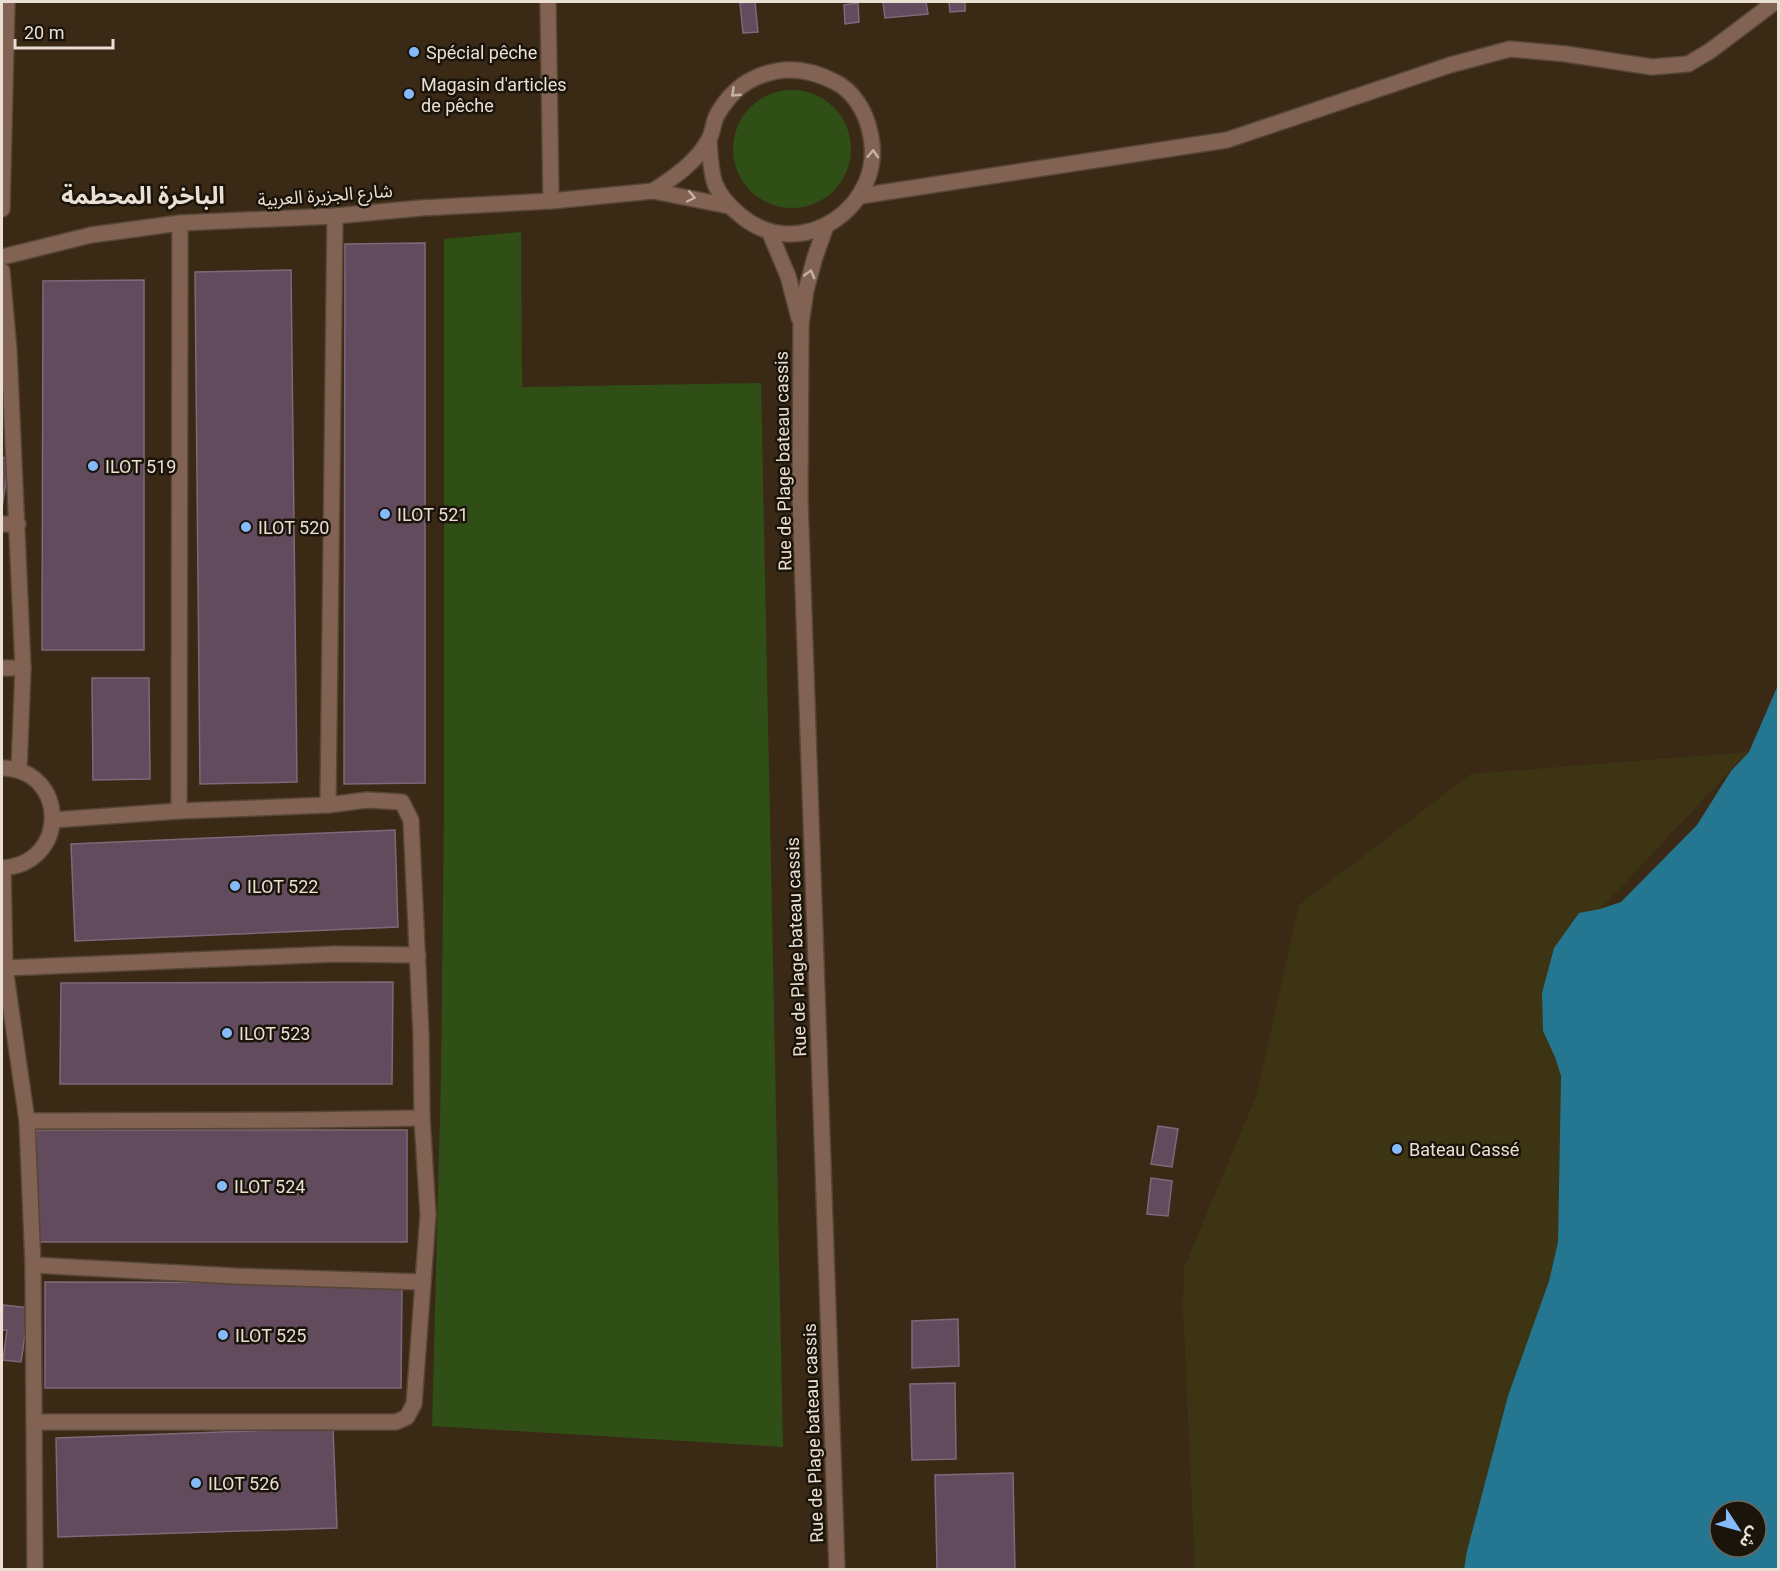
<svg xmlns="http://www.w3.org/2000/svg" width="1780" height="1571" viewBox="0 0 1780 1571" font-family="Roboto,'Noto Sans Arabic',sans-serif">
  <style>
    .green { fill: #2f4f17 }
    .sand { fill: #3d3414 }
    .water { fill: #257691; fill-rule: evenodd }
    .building { fill: #614b5d; stroke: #80687b; stroke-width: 1.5 }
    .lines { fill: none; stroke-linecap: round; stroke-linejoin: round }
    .service-casing { stroke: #564633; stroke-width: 18 }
    .minor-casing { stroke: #564633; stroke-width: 18 }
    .tertiary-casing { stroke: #564633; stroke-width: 18 }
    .service { stroke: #826252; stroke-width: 15 }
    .minor { stroke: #826252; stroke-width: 15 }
    .tertiary { stroke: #826252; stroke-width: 15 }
    .oneway { stroke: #c6b3a6 }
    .poi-dot { fill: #86bbfb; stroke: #1b140b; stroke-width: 2 }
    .labels { text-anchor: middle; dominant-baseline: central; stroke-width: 5; stroke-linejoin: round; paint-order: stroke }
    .poi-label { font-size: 18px; fill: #eadfd3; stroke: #1b140b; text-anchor: start }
    .street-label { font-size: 18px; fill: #eadfd3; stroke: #1b140b }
    .district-label { font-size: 24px; font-weight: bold; fill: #eadfd3; stroke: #1b140b }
  </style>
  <rect width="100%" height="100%" fill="#3a2915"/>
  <g class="green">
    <circle cx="792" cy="149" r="59"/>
    <polygon points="521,232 522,387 761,383 783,1447 432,1426 441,1076 444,811 444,239"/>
  </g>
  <polygon class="sand" points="1748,752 1600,909 1579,914 1554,948 1542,993 1543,1031 1555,1057 1561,1076 1558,1242 1549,1281 1467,1551 1464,1569 1195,1569 1183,1309 1184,1268 1257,1094 1299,905 1471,774"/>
  <path class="water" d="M1778 685V1569H1464L1467 1551 1508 1396 1549 1281 1558 1242 1561 1076 1555 1057 1543 1031 1542 993 1554 948 1579 913 1600 909 1621 902 1697 825 1731 771 1749 752ZM1720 1511H1756V1547H1720Z"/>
  <g class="building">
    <polygon points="755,2 758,32 743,33 740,3"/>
    <polygon points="883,2 926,2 928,14 885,18"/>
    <polygon points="949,2 965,2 965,11 950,12"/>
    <polygon points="858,3 859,22 845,24 844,5"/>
    <polygon points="425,243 425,783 344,784 345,244"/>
    <polygon points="291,270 297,782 200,784 195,272"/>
    <polygon points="144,280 144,650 42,650 43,281"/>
    <polygon points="2,457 9,459 2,508"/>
    <polygon points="92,678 149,678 150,779 93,780"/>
    <polygon points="395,830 398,927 75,941 71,844"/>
    <polygon points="393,982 392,1084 60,1084 61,983"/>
    <polygon points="1158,1126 1178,1129 1172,1167 1151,1164"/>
    <rect x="36" y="1130" width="371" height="112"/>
    <polygon points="1151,1178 1172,1181 1168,1216 1147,1214"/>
    <polygon points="45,1282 402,1283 401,1388 45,1388"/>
    <polygon points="3,1305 29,1308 21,1362 3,1360 7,1330 2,1330"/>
    <polygon points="958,1319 959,1366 912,1368 912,1321"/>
    <polygon points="955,1383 956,1459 912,1460 910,1384"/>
    <polygon points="333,1428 337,1528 58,1537 56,1438"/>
    <polygon points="1013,1473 1015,1570 937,1570 935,1475"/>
  </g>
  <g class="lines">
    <g class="service-casing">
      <polyline id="service" points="860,196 1227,140 1450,65 1510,49 1566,54 1652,67 1688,64 1710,51 1775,2"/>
    </g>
    <g class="minor-casing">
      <g id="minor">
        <polyline points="548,2 551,201"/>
        <polyline points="2,209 7,2"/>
        <polyline points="2,271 9,351 23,668 19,770"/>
        <polyline points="2,524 18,524"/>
        <polyline points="2,668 23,668"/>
        <path d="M2 768C68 769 70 864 2 868"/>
        <polyline points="328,805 335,216"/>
        <polyline points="179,811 180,223"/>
        <polyline points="3,868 5,968 27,1121 33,1265 35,1570"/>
        <polyline points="5,968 335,954 418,955"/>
        <polyline points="27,1121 302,1120 422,1118"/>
        <polyline points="33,1265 234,1276 423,1282"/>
        <polyline points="35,1422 396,1422 407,1417 414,1404 428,1215 422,1118 421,1034 411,820 402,802 367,800 328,805 179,811 53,820"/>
      </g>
    </g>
    <g class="tertiary-casing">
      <g id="tertiary">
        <path d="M653 191C673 178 698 161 709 139 713 132 713 124 716 117 723 103 736 88 749 81 778 65 807 67 835 82 854 91 866 113 870 132 888 206 800 266 740 215 730 207 720 196 715 184 710 169 710 155 709 139"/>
        <polyline points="826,226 815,257 806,290 801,324 800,500 837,1570"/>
        <polyline points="769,231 788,276 799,318"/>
        <polyline points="2,257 91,235 180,223 335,216 421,208 551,201 653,191 729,206"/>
      </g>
    </g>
    <use href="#service" class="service"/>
    <use href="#minor" class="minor"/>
    <use href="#tertiary" class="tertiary"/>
  </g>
  <defs><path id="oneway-chevron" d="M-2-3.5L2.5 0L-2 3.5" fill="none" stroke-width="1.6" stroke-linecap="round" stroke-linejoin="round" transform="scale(1.5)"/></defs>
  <g class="oneway">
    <use href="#oneway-chevron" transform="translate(735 93) rotate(137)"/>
    <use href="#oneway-chevron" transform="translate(873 154) rotate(-87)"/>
    <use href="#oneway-chevron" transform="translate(691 197) rotate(12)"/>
    <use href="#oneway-chevron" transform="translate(810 274) rotate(-75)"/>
  </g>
  <g class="poi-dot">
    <circle cx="414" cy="52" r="6"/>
    <circle cx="409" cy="94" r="6"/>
    <circle cx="93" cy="466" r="6"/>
    <circle cx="385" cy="514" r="6"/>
    <circle cx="246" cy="527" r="6"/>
    <circle cx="235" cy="886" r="6"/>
    <circle cx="227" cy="1033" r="6"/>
    <circle cx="1397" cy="1149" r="6"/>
    <circle cx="222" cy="1186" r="6"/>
    <circle cx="223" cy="1335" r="6"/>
    <circle cx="196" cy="1483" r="6"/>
  </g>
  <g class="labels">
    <g class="poi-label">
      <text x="426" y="52">Spécial pêche</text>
      <text x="421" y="84">Magasin d'articles<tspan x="421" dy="21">de pêche</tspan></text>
      <text x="105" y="466">ILOT 519</text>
      <text x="397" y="514">ILOT 521</text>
      <text x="258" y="527">ILOT 520</text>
      <text x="247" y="886">ILOT 522</text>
      <text x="239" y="1033">ILOT 523</text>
      <text x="1409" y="1149">Bateau Cassé</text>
      <text x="234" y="1186">ILOT 524</text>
      <text x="235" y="1335">ILOT 525</text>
      <text x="208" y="1483">ILOT 526</text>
    </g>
    <g class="street-label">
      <text transform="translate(325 195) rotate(-4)">شارع الجزيرة العربية</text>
      <text transform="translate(783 461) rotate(-91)">Rue de Plage bateau cassis</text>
      <text transform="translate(796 947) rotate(-92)">Rue de Plage bateau cassis</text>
      <text transform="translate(813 1433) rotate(-92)">Rue de Plage bateau cassis</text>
    </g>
    <g class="district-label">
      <text x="143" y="196">الباخرة المحطمة</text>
    </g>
  </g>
  <rect width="1780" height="1571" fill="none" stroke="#eadfd3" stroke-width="6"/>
  <g transform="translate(1738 1529) rotate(126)"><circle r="28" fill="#1b140b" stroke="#6e655b" stroke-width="1.5"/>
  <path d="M0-4.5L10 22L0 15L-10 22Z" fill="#86bbfb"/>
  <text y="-9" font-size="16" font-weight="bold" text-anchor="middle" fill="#eadfd3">ش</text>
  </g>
  <path d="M15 39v9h98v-9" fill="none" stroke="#eadfd3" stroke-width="3"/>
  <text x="24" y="39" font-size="18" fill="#eadfd3" stroke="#1b140b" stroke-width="4.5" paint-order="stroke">20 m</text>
</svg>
